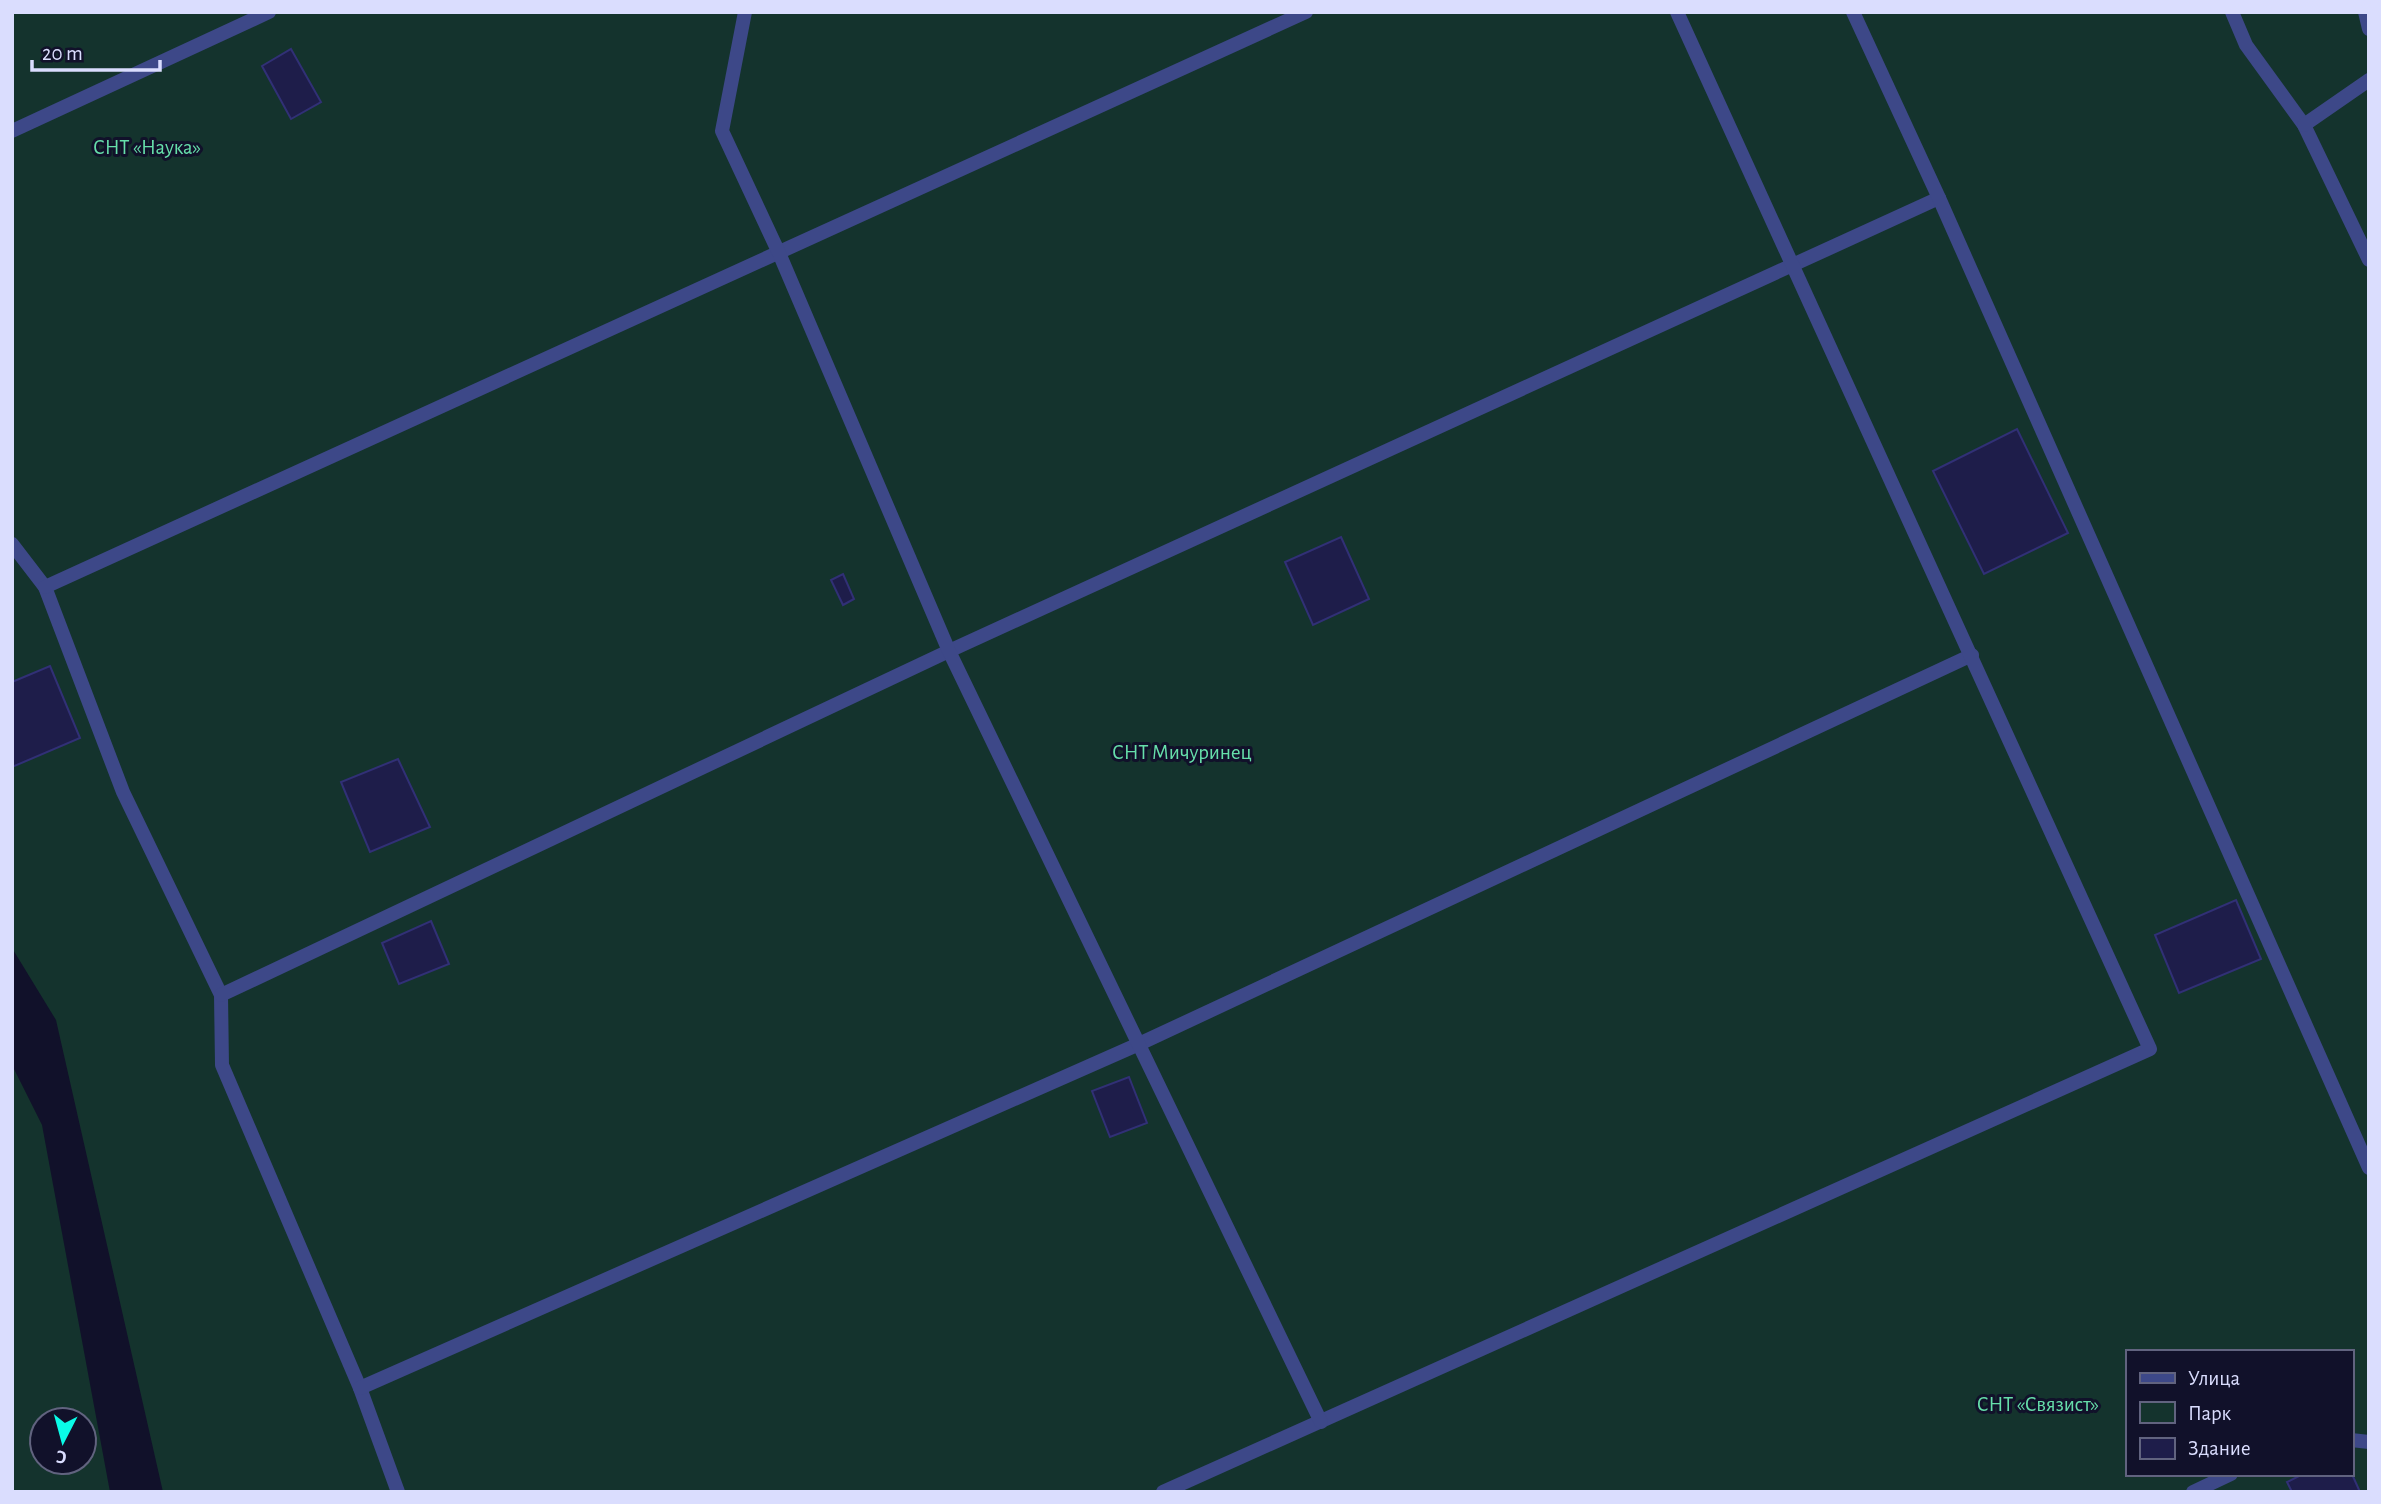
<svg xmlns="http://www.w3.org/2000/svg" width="2381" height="1504" viewBox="0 0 2381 1504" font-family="'Alegreya Sans',sans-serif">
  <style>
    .green { fill: #14332d; fill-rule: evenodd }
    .building { fill: #1e1d4a; stroke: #313076; stroke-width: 2 }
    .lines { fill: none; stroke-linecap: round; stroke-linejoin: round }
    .lane { stroke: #3d4888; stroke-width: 14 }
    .street { stroke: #3d4888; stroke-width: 14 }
    .labels { text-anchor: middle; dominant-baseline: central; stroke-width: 6; stroke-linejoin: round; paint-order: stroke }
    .park-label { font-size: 21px; fill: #66dfaa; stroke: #11112a }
  </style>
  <rect width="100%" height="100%" fill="#11112a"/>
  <g class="green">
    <path d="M12 12H2369V1492H163L56 1020 12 948ZM2127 1352H2351V1474H2127Z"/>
    <path d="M12 1065 42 1125 110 1492H12ZM84 1420V1462H42V1420Z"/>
  </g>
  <g class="building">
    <polygon points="291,49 321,102 291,119 262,66"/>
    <polygon points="2017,429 2068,533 1984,574 1933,471"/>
    <polygon points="1341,537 1369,599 1313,625 1285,562"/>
    <polygon points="843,574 854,599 843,605 831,580"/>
    <polygon points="50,666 80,738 12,767 12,682"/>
    <polygon points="398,759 430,827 370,852 341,782"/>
    <polygon points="2236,900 2261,959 2179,993 2155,935"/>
    <polygon points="431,921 449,964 399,984 382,943"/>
    <polygon points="1129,1077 1147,1123 1110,1137 1092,1091"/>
    <polygon points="2351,1472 2360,1492 2292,1492 2287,1482 2303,1474"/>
  </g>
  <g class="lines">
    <g class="lane">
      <polyline points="2232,12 2246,45 2304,125 2369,260"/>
      <polyline points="2365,12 2369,29"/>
      <polyline points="2304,125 2369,80"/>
      <polyline points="12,131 269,12"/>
      <polyline points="12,544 45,587 123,792 221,995 222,1065 360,1388 398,1492"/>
      <polyline points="45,587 1306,12"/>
      <polyline points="221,995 949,651 1939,198"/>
      <polyline points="360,1388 1139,1044 1972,655"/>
      <polyline points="1163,1492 2150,1049 1677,12"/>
    </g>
    <g class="street">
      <polyline points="745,12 722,131 779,253 949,651 1321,1422"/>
      <polyline points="1853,12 1939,198 2369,1168"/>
      <polyline points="2351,1440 2369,1442"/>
      <polyline points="2193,1492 2231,1474"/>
    </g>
  </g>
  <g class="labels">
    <g class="park-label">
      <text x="147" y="147">СНТ «Наука»</text>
      <text x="1182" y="752">СНТ Мичуринец</text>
      <text x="2038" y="1404">СНТ «Связист»</text>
    </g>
  </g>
  <rect width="2381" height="1504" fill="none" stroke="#daddfe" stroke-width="28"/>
  <rect x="2126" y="1350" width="228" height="126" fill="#11112a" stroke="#61637f" stroke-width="2"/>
  <rect x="2140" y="1373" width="35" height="10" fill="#3d4888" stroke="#61637f" stroke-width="2"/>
  <text x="2188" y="1385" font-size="21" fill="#daddfe">Улица</text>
  <rect x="2140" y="1402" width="35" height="21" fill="#14332d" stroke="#61637f" stroke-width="2"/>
  <text x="2188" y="1420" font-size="21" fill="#daddfe">Парк</text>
  <rect x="2140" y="1438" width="35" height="21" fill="#1e1d4a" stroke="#61637f" stroke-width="2"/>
  <text x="2188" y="1455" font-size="21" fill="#daddfe">Здание</text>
  <g transform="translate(63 1441) rotate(186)"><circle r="33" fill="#11112a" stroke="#61637f" stroke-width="2"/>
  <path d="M0-5L12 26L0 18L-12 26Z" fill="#0afbe7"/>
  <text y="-10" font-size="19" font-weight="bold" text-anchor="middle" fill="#daddfe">С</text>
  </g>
  <path d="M32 60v10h128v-10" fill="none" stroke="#daddfe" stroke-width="3.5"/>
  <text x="42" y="60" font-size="21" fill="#daddfe" stroke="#11112a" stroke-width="5" paint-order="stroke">20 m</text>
</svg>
